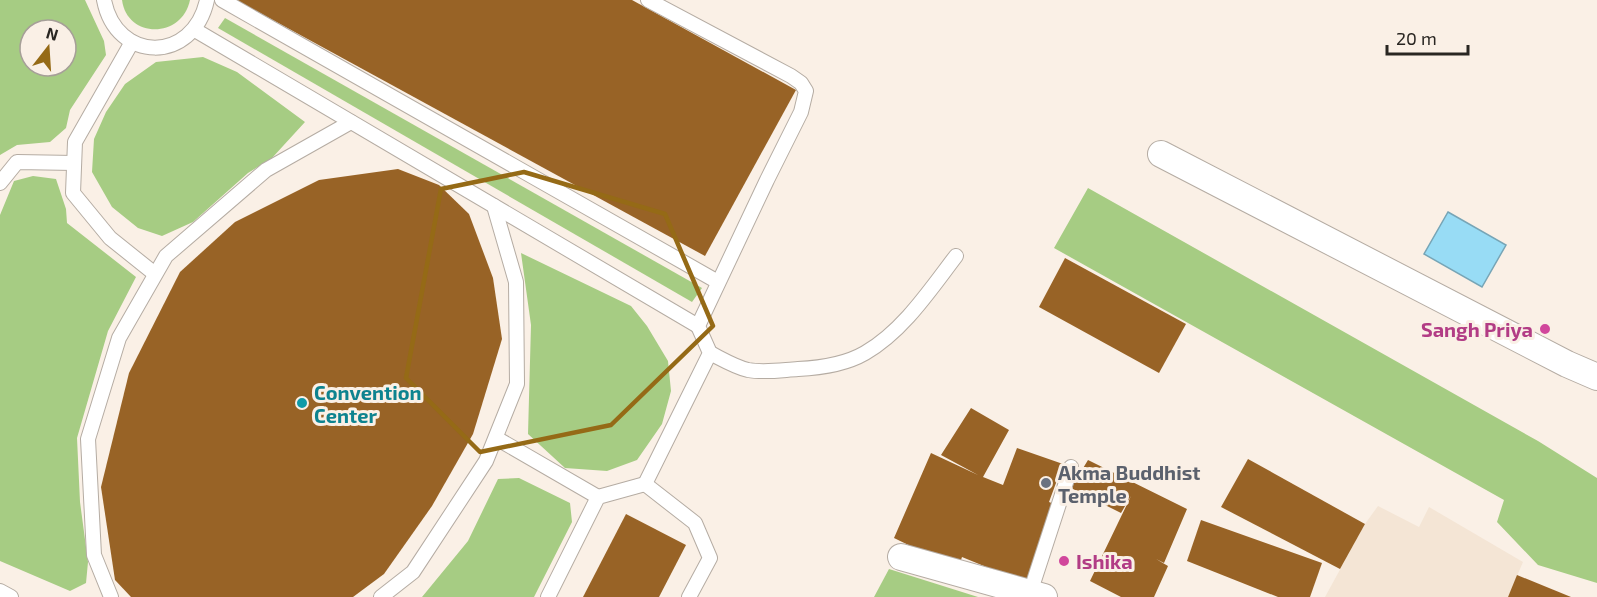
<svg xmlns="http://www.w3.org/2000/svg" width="1597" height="597" viewBox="0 0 1597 597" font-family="'Exo 2',sans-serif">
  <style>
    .built { fill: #f4e5d5 }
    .green { fill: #a6cc83; fill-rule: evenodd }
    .water { fill: #98dcf5; stroke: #77a5b6; stroke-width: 1.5 }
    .building { fill: #986326 }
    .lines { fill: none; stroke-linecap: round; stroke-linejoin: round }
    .lane-casing { stroke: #b5aca3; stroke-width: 16 }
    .street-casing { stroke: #b5aca3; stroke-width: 28 }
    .lane { stroke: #fff; stroke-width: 14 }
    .street { stroke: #fff; stroke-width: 26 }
    .marked { fill: none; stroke: #956a16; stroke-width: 4.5; stroke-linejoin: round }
    .hotel-dot { fill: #d1479c; stroke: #faf0e6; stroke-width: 2 }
    .culture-dot { fill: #0f9aa8; stroke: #faf0e6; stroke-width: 2 }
    .worship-dot { fill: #6b7280; stroke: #faf0e6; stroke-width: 2 }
    .labels { text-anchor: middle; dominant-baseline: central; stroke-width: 6; stroke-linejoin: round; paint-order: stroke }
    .hotel-label { font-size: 20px; font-weight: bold; fill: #b23c85; stroke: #faf0e6; text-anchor: end }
    .culture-label { font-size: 20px; font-weight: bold; fill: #0d838f; stroke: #faf0e6; text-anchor: start }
    .worship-label { font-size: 20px; font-weight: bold; fill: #5b616d; stroke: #faf0e6; text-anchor: start }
  </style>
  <rect width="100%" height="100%" fill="#faf0e6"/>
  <polygon class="built" points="1378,506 1419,527 1429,507 1523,562 1508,597 1325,597 1365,524"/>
  <g class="green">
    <path d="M0 0H85L104 41 106 55 70 110 66 128 50 142 17 145 0 155ZM30 30H66V66H30Z"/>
    <path d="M122 0H190C182 39 127 39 122 0Z"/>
    <polygon points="225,18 702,288 692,302 218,28"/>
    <polygon points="203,57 237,72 305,122 272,158 248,173 193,222 162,236 138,228 112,207 92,172 94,139 106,112 125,84 156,62"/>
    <polygon points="33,176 56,179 66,209 67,223 136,277 108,331 77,438 80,502 88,562 86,583 70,591 0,561 0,215 14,181"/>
    <polygon points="1088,188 1538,441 1597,478 1597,583 1538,565 1497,522 1504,500 1054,248"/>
    <polygon points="521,253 631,306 647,326 668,361 671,391 662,424 637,460 607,471 565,468 528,434 531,325"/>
    <polygon points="519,478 570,503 572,522 534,597 422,597 468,541 498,479"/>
    <polygon points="889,569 978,597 874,597"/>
  </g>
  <polygon class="water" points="1448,212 1506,245 1482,287 1424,254"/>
  <g class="building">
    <polygon points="236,0 632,0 796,90 705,256"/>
    <polygon points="398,169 439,185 469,214 493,278 502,339 473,434 432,506 384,574 353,597 131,597 115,580 101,487 129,373 180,272 235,222 319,180"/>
    <polygon points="1065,258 1186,324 1159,373 1039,307"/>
    <polygon points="971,408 1009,430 983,477 1003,485 1017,448 1063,464 1049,502 1054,504 1028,584 962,557 958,569 894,538 931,453 978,475 941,455"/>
    <polygon points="1248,459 1365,524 1340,569 1221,507"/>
    <polygon points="1088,460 1187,509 1164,563 1156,559 1168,566 1154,597 1121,597 1090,581 1131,496 1121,513 1071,488"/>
    <polygon points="626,514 686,545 659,597 583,597"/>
    <polygon points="1201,520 1322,563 1310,597 1278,597 1187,561"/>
    <polygon points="1517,575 1571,597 1508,597"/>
  </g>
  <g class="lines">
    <g class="lane-casing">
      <g id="lane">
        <path d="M104 0C116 63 193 64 207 0"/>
        <polyline points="222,0 718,282"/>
        <polyline points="648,0 791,76 801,83 806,91 801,112 767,180 698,326 710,353 645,484 695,523 710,558 689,597"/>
        <polyline points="195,30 698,326"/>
        <polyline points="132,42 75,142 73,193 110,238 155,274"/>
        <polyline points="0,183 17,162 74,163"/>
        <path d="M710 353C722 359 735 367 748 370 764 373 782 370 798 369 820 368 846 364 865 353 903 331 930 290 956 256"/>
        <polyline points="496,438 598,497"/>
        <polyline points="0,591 11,597"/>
        <polyline points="1030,593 1071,467"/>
        <polyline points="111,597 94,555 88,439 119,338 166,256 266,170 351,122"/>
        <polyline points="381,597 413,572 486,461 517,384 516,282 494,206"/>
        <polyline points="548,597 598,497 645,484"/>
      </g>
    </g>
    <g class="street-casing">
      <g id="street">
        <polyline points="1161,154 1567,364 1597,377"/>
        <polyline points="901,557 1044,597"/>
      </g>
    </g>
    <use href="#lane" class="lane"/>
    <use href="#street" class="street"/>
  </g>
  <path class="marked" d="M524 172 665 214 713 326 611 425 480 452 406 378 441 189Z"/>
  <g class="hotel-dot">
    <circle cx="1545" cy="329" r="6"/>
    <circle cx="1064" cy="561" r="6"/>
  </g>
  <circle class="culture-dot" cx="302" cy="403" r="6"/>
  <circle class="worship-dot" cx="1046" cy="483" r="6"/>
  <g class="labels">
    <g class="hotel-label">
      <text x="1533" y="329">Sangh Priya</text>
      <text x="1076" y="561" text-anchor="start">Ishika</text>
    </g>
    <g class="culture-label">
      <text x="314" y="392">Convention<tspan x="314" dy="23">Center</tspan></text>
    </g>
    <g class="worship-label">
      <text x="1058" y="472">Akma Buddhist<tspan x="1058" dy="23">Temple</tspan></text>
    </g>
  </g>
  <g transform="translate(48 48) rotate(17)"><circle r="28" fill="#faf0e6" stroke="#a69f98" stroke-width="1.5"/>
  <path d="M0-4.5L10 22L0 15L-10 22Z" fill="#956a16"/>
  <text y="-9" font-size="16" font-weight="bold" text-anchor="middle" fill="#292622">N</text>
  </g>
  <path d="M1387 45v9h81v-9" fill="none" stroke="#292622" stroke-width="3"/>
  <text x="1396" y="45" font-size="18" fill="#292622" stroke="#faf0e6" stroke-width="4.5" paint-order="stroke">20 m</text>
</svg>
